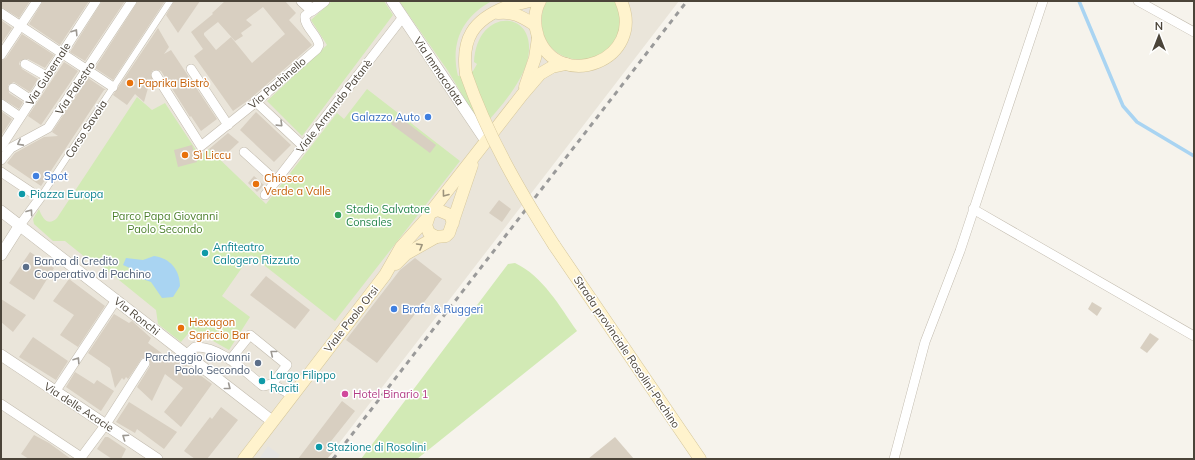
<svg xmlns="http://www.w3.org/2000/svg" width="1195" height="460" viewBox="0 0 1195 460" font-family="Mulish,sans-serif">
  <style>
    .residential { fill: #eae5da }
    .green { fill: #d2eab5 }
    .parking { fill: #e5e3e0 }
    .water { fill: #a9d4f2 }
    .lines { fill: none; stroke-linecap: round; stroke-linejoin: round }
    .stream { stroke: #a9d4f2; stroke-width: 3.5 }
    .building { fill: #d8cfc1; fill-rule: evenodd }
    .pedestrian-casing { stroke: #c2bbae; stroke-width: 7 }
    .minor-casing { stroke: #c2bbae; stroke-width: 10 }
    .tertiary-casing { stroke: #c2bbae; stroke-width: 12 }
    .secondary-casing { stroke: #d6c79b; stroke-width: 13 }
    .pedestrian { stroke: #fff; stroke-width: 6 }
    .minor { stroke: #fff; stroke-width: 9 }
    .tertiary { stroke: #fff; stroke-width: 11 }
    .secondary { stroke: #fff3cd; stroke-width: 12 }
    .rail { stroke: #9a9a9a; stroke-width: 3; stroke-dasharray: 5 5; stroke-linecap: butt }
    .secondary-bridge-casing { stroke: #d6c79b; stroke-width: 13; stroke-linecap: butt }
    .secondary-bridge { stroke: #fff3cd; stroke-width: 12 }
    .oneway { stroke: #9c9892 }
    .oneway2 { stroke: #9c937c }
    .food-dot { fill: #e8710a; stroke: #fff; stroke-width: 1.5 }
    .shop-dot { fill: #3f7fe0; stroke: #fff; stroke-width: 1.5 }
    .culture-dot { fill: #0f9aa8; stroke: #fff; stroke-width: 1.5 }
    .leisure-dot { fill: #2e9e5b; stroke: #fff; stroke-width: 1.5 }
    .service-dot { fill: #5c6f8a; stroke: #fff; stroke-width: 1.5 }
    .hotel-dot { fill: #d1479c; stroke: #fff; stroke-width: 1.5 }
    .labels { text-anchor: middle; dominant-baseline: central; stroke-width: 3; stroke-linejoin: round; paint-order: stroke }
    .street-label { font-size: 11px; fill: #4b4439; stroke: #fff }
    .food-label { font-size: 11px; fill: #c56008; stroke: #fff; text-anchor: start }
    .shop-label { font-size: 11px; fill: #366cbe; stroke: #fff; text-anchor: start }
    .culture-label { font-size: 11px; fill: #0d838f; stroke: #fff; text-anchor: start }
    .leisure-label { font-size: 11px; fill: #27864d; stroke: #fff; text-anchor: start }
    .park-label { font-size: 11px; fill: #4a7f2a; stroke: #fff }
    .service-label { font-size: 11px; fill: #4e5e75; stroke: #fff; text-anchor: start }
    .hotel-label { font-size: 11px; fill: #b23c85; stroke: #fff; text-anchor: start }
  </style>
  <rect width="100%" height="100%" fill="#f6f3ec"/>
  <polygon class="residential" points="1,1 679,1 327,459 1,459"/>
  <g class="green">
    <polygon points="332,1 384,1 393,15 302,136 267,101 327,45 311,20"/>
    <path d="M399 1H492C462 17 450 43 458 76L473 71 477 64 474 62C477 3 544 10 526 65 518 88 498 110 482 128L448 71Z"/>
    <path d="M547 1H616C639 66 550 80 542 27 541 18 542 9 547 1Z"/>
    <path d="M367 89 460 161 335 321 251 255 222 296 250 317 229 350 192 329 181 342 158 324 156 310 98 263 96 266 65 241H53L34 224 33 219 39 209C42 218 48 227 57 218L137 97 152 110 165 103 200 156 209 149 266 204 337 113 344 119Z"/>
    <path d="M515 263C543 276 560 307 577 331L417 459H361L508 264Z"/>
  </g>
  <polygon class="parking" points="268,446 280,455 277,459 259,459"/>
  <path class="water" d="M154 256C170 258 180 270 180 286L173 297 162 298 151 282 140 278 132 269 123 265 126 258 143 260Z"/>
  <g class="lines">
    <polyline class="stream" points="1079,1 1123,106 1137,122 1194,156"/>
  </g>
  <g class="building">
    <polygon points="1,1 30,1 19,18 1,7"/>
    <polygon points="43,1 89,1 60,45 29,24"/>
    <polygon points="102,1 125,1 85,61 70,52"/>
    <polygon points="138,1 165,1 113,80 95,68"/>
    <polygon points="174,1 200,1 178,33 166,15"/>
    <path d="M225 1H285L296 13 289 20 312 45 250 99 233 111 194 56 203 49 191 32 213 14 212 13ZM263 7 285 34 252 63 231 37 216 50 204 35V33L218 22 235 41 243 36 241 33 252 25 246 20Z"/>
    <polygon points="1,20 12,28 1,44"/>
    <polygon points="158,28 169,47 164,54 171,50 217,119 201,131 191,116 190,117 161,71 158,70 153,70 151,73 153,81 148,88 144,102 135,94 127,105 113,95"/>
    <polygon points="22,34 54,55 45,68 28,59 20,61 19,64 22,69 38,79 30,92 14,82 8,85 9,93 23,102 19,109 1,98 1,61 6,58"/>
    <polygon points="64,62 78,71 41,125 28,116"/>
    <polygon points="88,78 106,90 104,90 41,186 7,163 15,153 44,137 58,136 52,132"/>
    <polygon points="1,111 12,119 1,136"/>
    <polygon points="256,112 291,145 274,162 240,130"/>
    <polygon points="397,115 436,145 430,153 391,124"/>
    <polygon points="228,133 239,142 220,160 209,149"/>
    <polygon points="192,145 197,162 178,167 174,150"/>
    <polygon points="254,176 264,185 257,192 248,183"/>
    <polygon points="499,200 511,209 502,222 489,213"/>
    <polygon points="30,252 54,268 34,300 9,283"/>
    <polygon points="415,258 442,279 377,363 346,340 400,270"/>
    <polygon points="266,276 310,310 295,329 250,295"/>
    <polygon points="69,279 105,306 78,347 60,335 74,315 53,301"/>
    <polygon points="1,299 26,315 13,332 1,322"/>
    <polygon points="1092,302 1102,308 1097,316 1088,309"/>
    <polygon points="114,314 129,323 132,321 151,338 148,343 171,360 173,355 212,384 181,427 164,412 183,388 165,374 152,401 137,387 150,366 149,358 142,358 128,379 126,377 124,380 122,378 115,388 110,368 88,353"/>
    <polygon points="1150,333 1159,339 1147,353 1140,348"/>
    <polygon points="33,337 68,361 56,380 19,357"/>
    <polygon points="75,372 94,384 97,380 114,391 101,411 66,387"/>
    <polygon points="342,401 355,411 328,445 335,450 327,459 298,459"/>
    <polygon points="129,402 177,432 164,449 137,429 135,433 116,422"/>
    <polygon points="221,407 238,420 207,459 195,459 184,451 210,417 212,419"/>
    <polygon points="34,435 49,443 71,459 29,459 21,454"/>
    <polygon points="105,437 108,437 126,449 121,459 112,459 97,449"/>
    <polygon points="615,437 634,459 588,459"/>
  </g>
  <g class="lines">
    <g class="pedestrian-casing">
      <polyline id="pedestrian" points="40,198 170,1"/>
    </g>
    <g class="minor-casing">
      <g id="minor">
        <polyline points="1138,1 1194,32"/>
        <polyline points="1,13 113,87"/>
        <polyline points="1,55 37,1"/>
        <polyline points="25,64 46,76"/>
        <polyline points="191,69 228,125"/>
        <path d="M156 75 201 146 256 102 317 49 319 45C317 34 304 27 305 16L312 10"/>
        <polyline points="13,88 31,100"/>
        <polyline points="256,102 303,146"/>
        <polyline points="1,104 20,117"/>
        <polyline points="1,147 96,1"/>
        <polyline points="244,152 276,181"/>
        <polyline points="1,160 11,148 48,128 132,1"/>
        <polyline points="1,172 40,198 20,225"/>
        <polyline points="265,195 403,17"/>
        <polyline points="973,209 1194,336"/>
        <path d="M187 354 195 347C220 346 244 371 263 386L272 384 287 365 250 335 230 360"/>
        <polyline points="272,384 292,395"/>
        <polyline points="55,392 116,300"/>
        <polyline points="1,404 81,457"/>
        <polyline points="80,459 106,424 145,363"/>
        <polyline points="894,459 925,342 960,251 1043,1"/>
      </g>
    </g>
    <g class="tertiary-casing">
      <g id="tertiary">
        <polyline points="302,1 312,10 324,1"/>
        <polyline points="392,1 486,141"/>
        <polyline points="1,211 272,421"/>
        <polyline points="1,255 20,225"/>
        <polyline points="1,355 157,459"/>
      </g>
    </g>
    <g class="secondary-casing">
      <g id="secondary">
        <path d="M540 1C534 12 534 25 538 37 559 93 647 60 621 1"/>
        <path d="M498 13C513 11 522 17 535 25"/>
        <path d="M466 74C461 39 473 20 506 7 514 4 522 3 530 1"/>
        <polyline points="525,87 535,58 538,38"/>
        <polyline points="430,213 522,95 540,74 552,67 566,64"/>
        <polyline points="453,223 450,215 438,210 430,213 426,225 429,233 436,237 446,236 449,233 472,165"/>
        <polyline points="554,245 700,459"/>
        <polyline points="396,264 406,254 436,237"/>
        <polyline points="244,459 385,275 401,247 428,217"/>
      </g>
    </g>
    <use href="#pedestrian" class="pedestrian"/>
    <use href="#minor" class="minor"/>
    <use href="#tertiary" class="tertiary"/>
    <use href="#secondary" class="secondary"/>
    <polyline class="rail" points="333,459 687,1"/>
    <g class="secondary-bridge-casing">
      <path id="secondary-bridge" d="M466 74C487 135 519 190 554 245"/>
    </g>
    <use href="#secondary-bridge" class="secondary-bridge"/>
  </g>
  <defs><path id="oneway-chevron" d="M-2-3.5L2.5 0L-2 3.5" fill="none" stroke-width="1.6" stroke-linecap="round" stroke-linejoin="round"/></defs>
  <g class="oneway">
    <use href="#oneway-chevron" transform="translate(75 32) rotate(-57)"/>
    <use href="#oneway-chevron" transform="translate(280 124) rotate(44)"/>
    <use href="#oneway-chevron" transform="translate(20 143) rotate(152)"/>
    <use href="#oneway-chevron" transform="translate(30 212) rotate(-54)"/>
    <use href="#oneway-chevron" transform="translate(273 353) rotate(-141)"/>
    <use href="#oneway-chevron" transform="translate(77 360) rotate(-57)"/>
    <use href="#oneway-chevron" transform="translate(228 387) rotate(38)"/>
    <use href="#oneway-chevron" transform="translate(125 437) rotate(-146)"/>
  </g>
  <g class="oneway2">
    <use href="#oneway-chevron" transform="translate(445 194) rotate(127)"/>
    <use href="#oneway-chevron" transform="translate(420 246) rotate(-30)"/>
  </g>
  <g class="food-dot">
    <circle cx="130" cy="83" r="4"/>
    <circle cx="185" cy="155" r="4"/>
    <circle cx="256" cy="184" r="4"/>
    <circle cx="181" cy="328" r="4"/>
  </g>
  <g class="shop-dot">
    <circle cx="428" cy="117" r="4"/>
    <circle cx="36" cy="176" r="4"/>
    <circle cx="394" cy="309" r="4"/>
  </g>
  <g class="culture-dot">
    <circle cx="22" cy="194" r="4"/>
    <circle cx="205" cy="253" r="4"/>
    <circle cx="262" cy="381" r="4"/>
    <circle cx="319" cy="447" r="4"/>
  </g>
  <circle class="leisure-dot" cx="338" cy="215" r="4"/>
  <g class="service-dot">
    <circle cx="26" cy="267" r="4"/>
    <circle cx="258" cy="363" r="4"/>
  </g>
  <circle class="hotel-dot" cx="345" cy="394" r="4"/>
  <g class="labels">
    <g class="street-label">
      <text transform="translate(439 71) rotate(56)">Via Immacolata</text>
      <text transform="translate(48 74) rotate(-57)">Via Gubernale</text>
      <text transform="translate(277 83) rotate(-41)">Via Pachinello</text>
      <text transform="translate(75 88) rotate(-56)">Via Palestro</text>
      <text transform="translate(334 106) rotate(-52)">Viale Armando Patanè</text>
      <text transform="translate(86 129) rotate(-57)">Corso Savoia</text>
      <text transform="translate(137 316) rotate(38)">Via Ronchi</text>
      <text transform="translate(351 319) rotate(-52)">Viale Paolo Orsi</text>
      <text transform="translate(627 352) rotate(56)">Strada provinciale Rosolini-Pachino</text>
      <text transform="translate(79 407) rotate(33)">Via delle Acacie</text>
    </g>
    <g class="food-label">
      <text x="138" y="83">Paprika Bistrò</text>
      <text x="193" y="155">Sì Liccu</text>
      <text x="264" y="178">Chiosco<tspan x="264" dy="13">Verde a Valle</tspan></text>
      <text x="189" y="322">Hexagon<tspan x="189" dy="13">Sgriccio Bar</tspan></text>
    </g>
    <g class="shop-label">
      <text x="420" y="117" text-anchor="end">Galazzo Auto</text>
      <text x="44" y="176">Spot</text>
      <text x="402" y="309">Brafa &amp; Ruggeri</text>
    </g>
    <g class="culture-label">
      <text x="30" y="194">Piazza Europa</text>
      <text x="213" y="247">Anfiteatro<tspan x="213" dy="13">Calogero Rizzuto</tspan></text>
      <text x="270" y="375">Largo Filippo<tspan x="270" dy="13">Raciti</tspan></text>
      <text x="327" y="447">Stazione di Rosolini</text>
    </g>
    <g class="leisure-label">
      <text x="346" y="209">Stadio Salvatore<tspan x="346" dy="13">Consales</tspan></text>
    </g>
    <g class="park-label">
      <text x="165" y="216">Parco Papa Giovanni<tspan x="165" dy="13">Paolo Secondo</tspan></text>
    </g>
    <g class="service-label">
      <text x="34" y="261">Banca di Credito<tspan x="34" dy="13">Cooperativo di Pachino</tspan></text>
      <text x="250" y="357" text-anchor="end">Parcheggio Giovanni<tspan x="250" dy="13">Paolo Secondo</tspan></text>
    </g>
    <g class="hotel-label">
      <text x="353" y="394">Hotel Binario 1</text>
    </g>
  </g>
  <rect width="1195" height="460" fill="none" stroke="#4b4439" stroke-width="4"/>
  <g transform="translate(1159 36)" stroke="#ffffff" stroke-width="3" paint-order="stroke">
  <path d="M0-3L7 15L0 10L-7 15Z" fill="#4b4439"/>
  <text y="-6" font-size="11" font-weight="bold" text-anchor="middle" fill="#4b4439">N</text>
  </g>
</svg>
